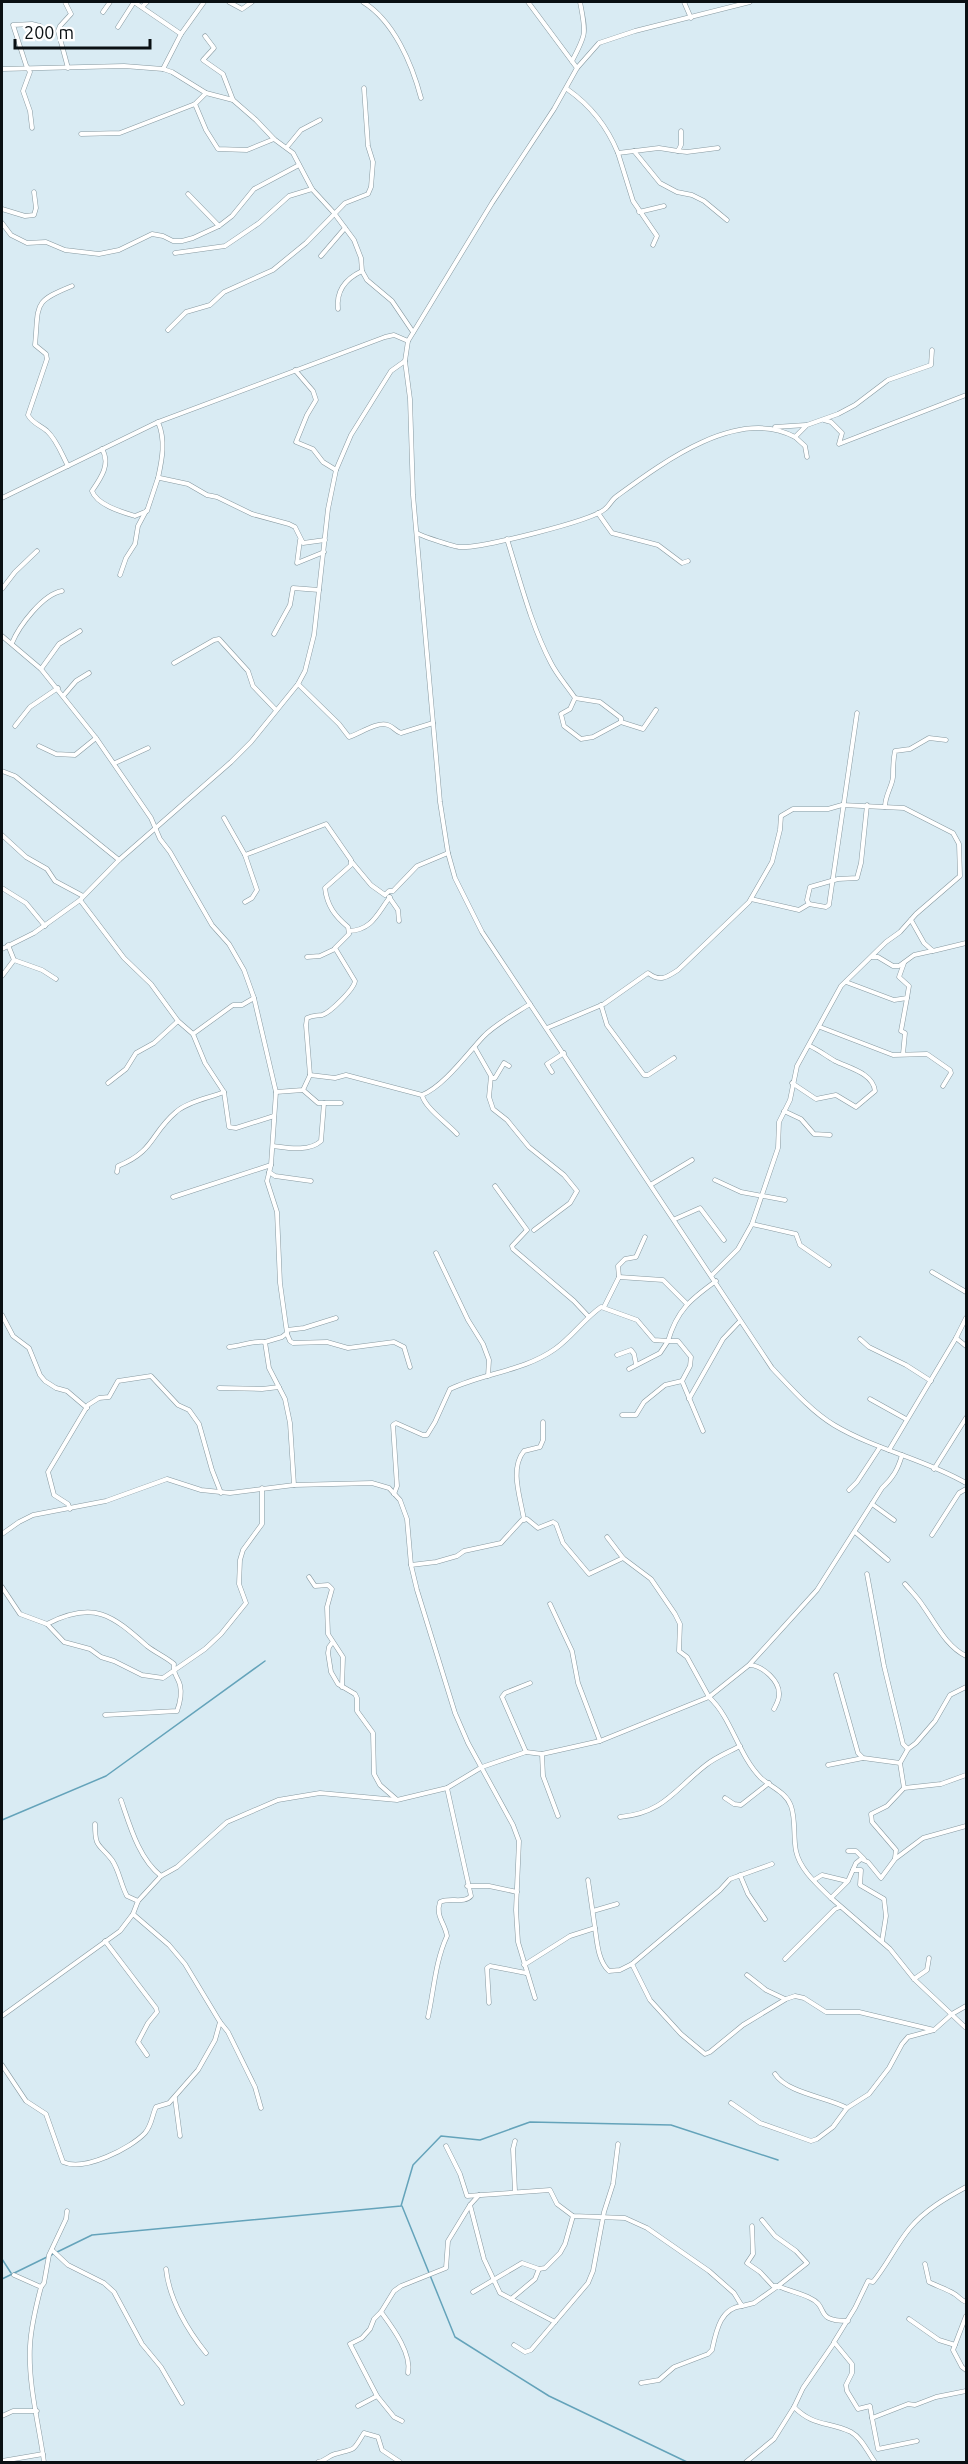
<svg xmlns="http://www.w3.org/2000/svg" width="968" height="2464" viewBox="0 0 968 2464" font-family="Ubuntu,sans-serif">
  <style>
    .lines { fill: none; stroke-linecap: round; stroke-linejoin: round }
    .stream { stroke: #64a3ba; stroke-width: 1.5 }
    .minor-casing { stroke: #8799a0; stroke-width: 5 }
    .minor { stroke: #fff; stroke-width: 4 }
  </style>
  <rect width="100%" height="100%" fill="#d9ebf3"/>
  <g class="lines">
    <g class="stream">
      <polyline points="2,1820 106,1776 265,1661"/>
      <polyline points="402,2206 455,2337 549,2396 687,2462"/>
      <polyline points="51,2255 92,2235 401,2206 413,2165 441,2136 480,2140 530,2122 671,2125 778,2160"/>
      <polyline points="2,2259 11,2273"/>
      <polyline points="2,2279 47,2257"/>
    </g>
    <g class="minor-casing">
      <g id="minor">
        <polyline points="65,2 71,14 60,26 58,31 68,68"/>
        <polyline points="134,2 181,34"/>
        <polyline points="229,2 242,9 252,2"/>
        <path d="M363 2C394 21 412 64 421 98"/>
        <polyline points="528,2 577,68"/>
        <polyline points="684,2 691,18"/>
        <path d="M750 2 635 31 599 43 577 68 554 109 492 203 408 341 405 361 410 399 413 495 440 802 448 853 455 878 482 932 772 1368C791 1388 811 1411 834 1425 876 1450 925 1459 966 1483"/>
        <polyline points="142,7 147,2"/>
        <polyline points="103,12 110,2"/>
        <polyline points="118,27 134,2"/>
        <polyline points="205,36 214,48 203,60 223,74 233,100"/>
        <path d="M572 61C587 33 586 33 580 2"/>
        <polyline points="2,69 124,66 163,69 172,72 206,93 233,100 256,120 274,139 293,153 312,189 334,213 354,240 361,258 362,271 367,280 392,301 413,332"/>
        <polyline points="163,69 181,34 204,2"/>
        <path d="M567 89C590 105 607 126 618 153L659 148 678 151 681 145V131"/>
        <polyline points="206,93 195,104 206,130 218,149 247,150 274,139"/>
        <polyline points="32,128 30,111 23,91 30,72 26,65 13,25 32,24 40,26"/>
        <polyline points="81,134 120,133 195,104"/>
        <polyline points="287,147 301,130 320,120"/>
        <polyline points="634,151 660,183 677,192 692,195 704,201 727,220"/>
        <polyline points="678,151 687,152 718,148"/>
        <polyline points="618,153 633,201 657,236 653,245"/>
        <polyline points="188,194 219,226"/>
        <polyline points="2,209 25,216 34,215 36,208 34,192"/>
        <polyline points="639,212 664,206"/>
        <polyline points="2,223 11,235 27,243 46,242 65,250 99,254 119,250 152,234 163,236 173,241 182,241 193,238 219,226 232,216 254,189 299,165"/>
        <polyline points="175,253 225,246 259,223 289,196 312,189"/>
        <polyline points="321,256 345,228"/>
        <path d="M338 309C336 291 345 279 362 271"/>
        <polyline points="168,330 186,312 210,305 224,292 273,270 306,243 345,203 368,194 371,187 373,162 368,146 364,88"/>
        <polyline points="295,370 313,391 316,400 307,415 296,442 313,449 323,462 336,470"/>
        <polyline points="824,420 831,422 842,433 839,444 966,395"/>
        <path d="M158 422C166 440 162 460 158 478"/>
        <polyline points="775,427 806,425"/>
        <polyline points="795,437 805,446 807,457"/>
        <path d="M102 449C111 464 101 478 92 491 97 505 122 512 135 516L147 511 158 478H160L188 484 207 495 217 497 252 514 289 524 295 527 303 543 325 540"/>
        <path d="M68 466C62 455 57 440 47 431 40 425 32 423 28 415L47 359 46 354 35 345C39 304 32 302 72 286"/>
        <polyline points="2,498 158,422 385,337 394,335 408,341"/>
        <polyline points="598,513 612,533 658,545 682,563 688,561"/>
        <path d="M417 533C421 536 455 547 460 547 478 549 592 521 605 509 610 505 612 499 617 496 662 463 738 406 795 437L807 425 838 414 855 405 888 380 931 365 932 350"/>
        <path d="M507 539C520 580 531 625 551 663 557 675 567 686 575 698L570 709 561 714 564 726 581 739 593 737 621 722 643 729 656 710"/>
        <polyline points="300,540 297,563 324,552"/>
        <polyline points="120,575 126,558 135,544 138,526 146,511"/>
        <polyline points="2,589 15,572 37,551"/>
        <polyline points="274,634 290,605 293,588 319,590"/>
        <polyline points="2,636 41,669 96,738 151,818 160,839 170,852 212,925 229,944 244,970 254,998 276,1092 271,1165 267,1181 277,1212 280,1283 287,1333 282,1337 265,1342 269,1368 285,1399 290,1423 294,1485"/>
        <path d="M12 643C19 626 43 594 62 591"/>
        <polyline points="174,663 214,640 219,639 248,671 253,686 276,710"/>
        <polyline points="41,669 59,644 80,631"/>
        <path d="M298 684 339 724 349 737C359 734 377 721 388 725 394 727 395 731 401 733L433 723"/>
        <polyline points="64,695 76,681 89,673"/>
        <polyline points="575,698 600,702 621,718 621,722"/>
        <polyline points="15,726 30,707 58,688"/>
        <polyline points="39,746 56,754 75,755 96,738"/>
        <polyline points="115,763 148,748"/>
        <polyline points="2,771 15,776 119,860"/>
        <path d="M885 807C885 795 892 787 893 777 893 768 893 760 895 751L910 749 929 738 946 740"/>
        <path d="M224 818 245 855 326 824 351 860V865L325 888C327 906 335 916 348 927L349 934 335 948 355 981C354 989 330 1013 322 1015 316 1016 313 1015 307 1018L306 1025 310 1075"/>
        <polyline points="2,835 26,857 47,869 55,881 83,896"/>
        <polyline points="351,861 371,885 385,895 389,891 393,891 417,866 448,853"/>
        <polyline points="2,888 26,903 45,926"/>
        <polyline points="389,897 398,910 399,921"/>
        <polyline points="751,899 799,910 809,904 826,907 829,905 857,713"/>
        <polyline points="80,900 124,958 151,984 178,1021 193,1034"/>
        <polyline points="245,902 252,898 257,890 245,855"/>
        <polyline points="809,904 807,900 810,887 838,879 857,878 861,863 867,805"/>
        <polyline points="911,920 924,943 933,951 966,943"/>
        <path d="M349 931C372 930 377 914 390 897"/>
        <polyline points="8,945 14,960 42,970 56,979"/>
        <polyline points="2,949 34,933 80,900 119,860 231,762 251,742 298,684 305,671 314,635 328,509 336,470 351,435 391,371 405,361"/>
        <polyline points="307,957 320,956 335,949"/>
        <polyline points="872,957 878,957 893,966 899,966 914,955 932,951"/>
        <polyline points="2,976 14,960"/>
        <polyline points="846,982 894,1000 907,998 909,986 899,977 904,963"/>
        <polyline points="254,998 242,1005 233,1005 193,1034 205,1063 224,1092 229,1127 236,1128 274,1116"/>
        <polyline points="601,1005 607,1025 644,1075 648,1075 674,1058"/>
        <polyline points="820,1027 893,1055 927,1054 950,1070 951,1073 943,1086"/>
        <path d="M547 1028 604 1004 648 973C660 982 666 978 678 970L749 902 772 862 780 830 781 816 793 809H828L842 805 904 808 953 833 959 844 960 876 916 914 900 932 886 942 841 986 797 1066 790 1100 779 1122 778 1148 752 1224 738 1249 712 1275"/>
        <polyline points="475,1048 491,1076 489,1097 493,1109 507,1120 529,1147 564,1175 577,1191 570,1203 534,1230"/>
        <polyline points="903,1054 905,1033 901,1031 907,998"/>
        <polyline points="552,1072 547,1064 564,1053"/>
        <polyline points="492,1078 495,1078 504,1063 509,1066"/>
        <polyline points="108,1083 126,1069 136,1053 154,1043 178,1021"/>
        <path d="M792 1083 816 1099 836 1095 856 1107 875 1091C873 1073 849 1068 835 1061 826 1056 819 1050 810 1046"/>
        <polyline points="303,1090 318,1103 341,1103"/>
        <path d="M276 1092 303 1090 310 1075 335 1078 346 1075 422 1095C444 1086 467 1054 483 1037 494 1025 516 1013 530 1004"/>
        <path d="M422 1095C425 1108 447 1123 457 1134"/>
        <polyline points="784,1111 801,1119 814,1134 830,1135"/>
        <path d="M273 1146C288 1148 309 1152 321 1141L324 1103"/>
        <path d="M117 1172 118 1166C155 1151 150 1134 176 1112 187 1102 209 1098 224 1092"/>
        <polyline points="269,1172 275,1176 311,1181"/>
        <polyline points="715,1180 741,1192 785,1200"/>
        <polyline points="652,1184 692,1160"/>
        <polyline points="495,1186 527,1230 512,1246 513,1249 574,1301 588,1316"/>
        <polyline points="173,1197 271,1165"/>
        <polyline points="675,1219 700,1208 724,1240"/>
        <polyline points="752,1224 796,1234 800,1245 829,1265"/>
        <polyline points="436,1253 468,1320 483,1344 489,1360 488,1376"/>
        <polyline points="932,1272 966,1292"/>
        <polyline points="619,1277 663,1280 686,1303"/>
        <polyline points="604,1307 619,1277 618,1266 625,1259 636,1257 645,1237"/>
        <polyline points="2,1315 13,1336 29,1348 40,1375 45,1381 56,1388 67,1391 87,1408"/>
        <polyline points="287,1330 304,1328 336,1318"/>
        <polyline points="287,1334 290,1341 293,1343 327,1342 348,1348 394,1342 404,1347 410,1367"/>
        <polyline points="956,1338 966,1318"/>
        <polyline points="860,1339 869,1347 906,1365 931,1381"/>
        <path d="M229 1347C239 1346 257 1340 265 1342"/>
        <polyline points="617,1355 631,1350 634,1354 636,1364"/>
        <polyline points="629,1369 660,1353 668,1341 678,1341 691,1357 690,1366 682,1381 703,1431"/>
        <polyline points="219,1388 262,1389 279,1387"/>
        <polyline points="689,1399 723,1339 740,1321"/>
        <polyline points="870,1399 906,1419"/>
        <polyline points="622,1415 636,1415 644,1402 665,1385 682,1381"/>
        <polyline points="889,1450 956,1338 966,1346"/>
        <polyline points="934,1469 966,1418"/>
        <polyline points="849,1490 857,1482 880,1447"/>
        <path d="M394 1494 397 1486 393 1425 396 1423 423 1435H427L435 1422 450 1389C484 1373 524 1371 555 1349 572 1337 584 1319 601 1307L637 1320 654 1340 668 1341C677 1310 691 1299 716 1281"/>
        <polyline points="872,1504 894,1520"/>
        <polyline points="70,1509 68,1504 54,1495 48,1472 88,1405 99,1398 109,1397 118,1381 151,1376 178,1405 189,1410 199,1424 212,1470 221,1493"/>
        <path d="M524 1520C521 1499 509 1469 524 1451L540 1447 543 1440V1422"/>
        <polyline points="855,1532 888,1560"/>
        <polyline points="2,1534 19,1522 33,1515 106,1501 167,1479 201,1490 230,1493 294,1485 372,1483 389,1488 400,1500 407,1519 411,1565 417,1590 455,1713 468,1743 513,1825 519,1841 516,1910 518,1942 535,1998"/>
        <polyline points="932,1535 959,1493 966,1489"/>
        <polyline points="607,1537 623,1558"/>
        <path d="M411 1565 436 1562 457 1556 464 1551 501 1543 522 1520 527 1519 538 1528 553 1522 556 1524 563 1543 589 1574 623 1558 651 1579 675 1614 680 1624 679 1651 687 1657 709 1697 749 1665 817 1590 882 1488C893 1478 898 1469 902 1455"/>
        <polyline points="867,1574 884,1666 903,1744 908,1749 916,1743 935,1721 950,1695 966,1687"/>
        <polyline points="309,1577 315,1586 328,1585 332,1589 327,1607 328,1634 343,1657 342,1687"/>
        <path d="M905 1584C911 1591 918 1598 923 1606 936 1624 946 1646 966 1656"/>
        <polyline points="2,1587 20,1614 47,1624 64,1642 90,1649 101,1657 114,1661 142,1675 163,1678 205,1649 221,1634 246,1603 239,1584 240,1560 243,1550 262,1524 262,1488"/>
        <polyline points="550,1604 572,1651 578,1683 600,1741"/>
        <path d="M47 1624C94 1600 112 1615 147 1646 156 1653 166 1657 174 1664 172 1673 178 1677 180 1685 182 1694 180 1703 177 1711L105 1715"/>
        <polyline points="332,1643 329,1647 328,1653 331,1672 338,1684 355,1694 357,1698 357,1711 373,1733 374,1774 380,1785 396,1799"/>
        <path d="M750 1665C763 1666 780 1681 779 1695 779 1700 776 1705 774 1709"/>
        <polyline points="836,1675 858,1753 863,1758 900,1763 908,1749"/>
        <polyline points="526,1752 502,1697 505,1693 530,1683"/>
        <polyline points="542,1754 543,1776 558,1816"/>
        <polyline points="900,1763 904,1788"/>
        <polyline points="828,1765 863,1758"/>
        <polyline points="725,1798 734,1804 741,1805 769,1783"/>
        <path d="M121 1800C130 1826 139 1859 161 1876"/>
        <path d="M620 1817C664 1813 675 1789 706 1765 716 1757 729 1752 740 1746"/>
        <path d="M95 1824C95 1849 99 1843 112 1860 119 1870 121 1885 127 1896L138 1901"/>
        <polyline points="966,1826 923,1838 895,1859 881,1878 868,1862 861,1859 856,1863 848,1881 831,1898 890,1949 914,1979 966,2028"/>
        <polyline points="848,1851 856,1851 864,1859"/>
        <polyline points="895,1858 896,1850 872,1822 871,1814 887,1806 904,1788 941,1784 966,1775"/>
        <polyline points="853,1870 861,1870 860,1885 884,1899 886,1916 882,1941"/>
        <polyline points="740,1875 748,1894 765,1919"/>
        <polyline points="588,1880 595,1928"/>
        <polyline points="814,1880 822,1875 847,1881"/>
        <polyline points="467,1886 489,1886 517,1892"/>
        <polyline points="593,1911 617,1904"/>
        <polyline points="105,1941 156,2008 157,2012 148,2023 138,2042 147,2055"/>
        <polyline points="785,1959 835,1909 840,1907"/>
        <polyline points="632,1964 650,2000 681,2034 705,2054 710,2052 743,2025 786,1999 795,1996 804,1998 826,2012 859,2012 934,2030"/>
        <path d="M524 1965 570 1936 595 1928C597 1942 598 1961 609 1971L620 1970 632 1964 720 1890 730 1879 772 1864"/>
        <polyline points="747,1975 766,1990 785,1999"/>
        <polyline points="914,1979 927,1970 929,1958"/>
        <polyline points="489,2003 487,1968 490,1966 526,1973"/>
        <path d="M2 2016 120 1931 133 1914 138 1901 161 1876 177 1867 227 1822 278 1800 320 1793 397 1800 447 1788 482 1767 526 1752 542 1754 600 1741 709 1697C732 1718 738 1755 761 1778 771 1787 786 1792 791 1806 796 1820 793 1837 796 1851 800 1870 818 1885 831 1898"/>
        <path d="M428 2017C434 1990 435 1962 447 1936 445 1923 435 1916 440 1902 450 1897 464 1904 471 1896L447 1788"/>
        <polyline points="220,2022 228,2032 255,2087 261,2108"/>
        <path d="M2 2065 26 2101 46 2114 63 2162C84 2172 131 2148 145 2133 152 2125 152 2115 156 2107L169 2103 198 2070 215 2040 220 2022 185 1964 169 1945 133 1914"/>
        <path d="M775 2074C787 2093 827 2097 847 2108"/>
        <polyline points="175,2098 180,2136"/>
        <polyline points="731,2103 760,2123 811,2141 817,2139 833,2127 847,2108 869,2094 889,2068 902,2044 908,2037 934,2030 952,2014 966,2006"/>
        <path d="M446 2146 460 2174 467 2196 550 2190 557 2204 573 2216 625 2218 647 2228 709 2271 734 2293 742 2306 754 2303 778 2286C789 2291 800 2293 810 2298 830 2307 813 2321 848 2321"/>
        <path d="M966 2187C946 2198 925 2210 910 2228 896 2245 887 2265 873 2282L868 2281 855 2308 834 2342 852 2364V2373L846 2385 847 2391 858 2409 870 2406 872 2418 908 2404 915 2405 936 2397 966 2391"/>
        <polyline points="515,2191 513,2149 515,2141"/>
        <polyline points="479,2195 470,2205 484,2259 500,2293 555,2322"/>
        <polyline points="752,2226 753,2254 747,2263 760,2272 773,2286 778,2286 807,2263 796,2251 775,2236 762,2220"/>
        <polyline points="52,2250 68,2265 104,2283 114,2292 142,2344 161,2367 182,2403"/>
        <path d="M925 2264 929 2282C937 2286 946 2289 953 2293 959 2296 960 2300 966 2302"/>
        <path d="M166 2269C169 2299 188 2331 206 2353"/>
        <path d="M14 2275 41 2287C36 2306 31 2326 30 2346 28 2385 39 2425 44 2462"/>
        <polyline points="41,2287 44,2283 49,2255 66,2219 67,2211"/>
        <polyline points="473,2292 522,2263 539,2269 545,2268 560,2253 565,2244 573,2216"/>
        <polyline points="511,2299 535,2279 539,2269"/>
        <path d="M381 2312C392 2327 412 2353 408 2373"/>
        <polyline points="966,2316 953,2350 962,2367 966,2370"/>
        <polyline points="909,2319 939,2340 955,2345"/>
        <polyline points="514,2345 525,2352 531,2350 588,2283 593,2271 604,2212 613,2184 618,2144"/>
        <path d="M641 2383 659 2380 674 2367 708 2354 712 2350C716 2332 720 2308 742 2306"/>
        <polyline points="377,2396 394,2417 402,2421"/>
        <polyline points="358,2406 377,2396 350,2344 362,2338 370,2329 374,2319 381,2312 394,2291 401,2286 446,2268 448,2241 470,2205"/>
        <polyline points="794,2407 803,2388 834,2343"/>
        <polyline points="2,2416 13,2411 37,2411"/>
        <polyline points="872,2418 878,2449 917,2441"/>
        <polyline points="2,2461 43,2454"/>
        <path d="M318 2462C325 2461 328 2456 335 2454 357 2448 352 2452 364 2433L378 2437 382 2450 400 2462"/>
        <path d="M746 2462 774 2439 794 2407C814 2427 828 2421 851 2432 862 2438 868 2453 875 2462"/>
      </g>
    </g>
    <use href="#minor" class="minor"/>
  </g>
  <rect width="968" height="2464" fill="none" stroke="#0a1013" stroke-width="6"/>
  <path d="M15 39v9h135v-9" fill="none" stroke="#0a1013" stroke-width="3"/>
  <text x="24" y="39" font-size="18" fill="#0a1013" stroke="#ffffff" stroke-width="4.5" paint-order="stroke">200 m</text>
</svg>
